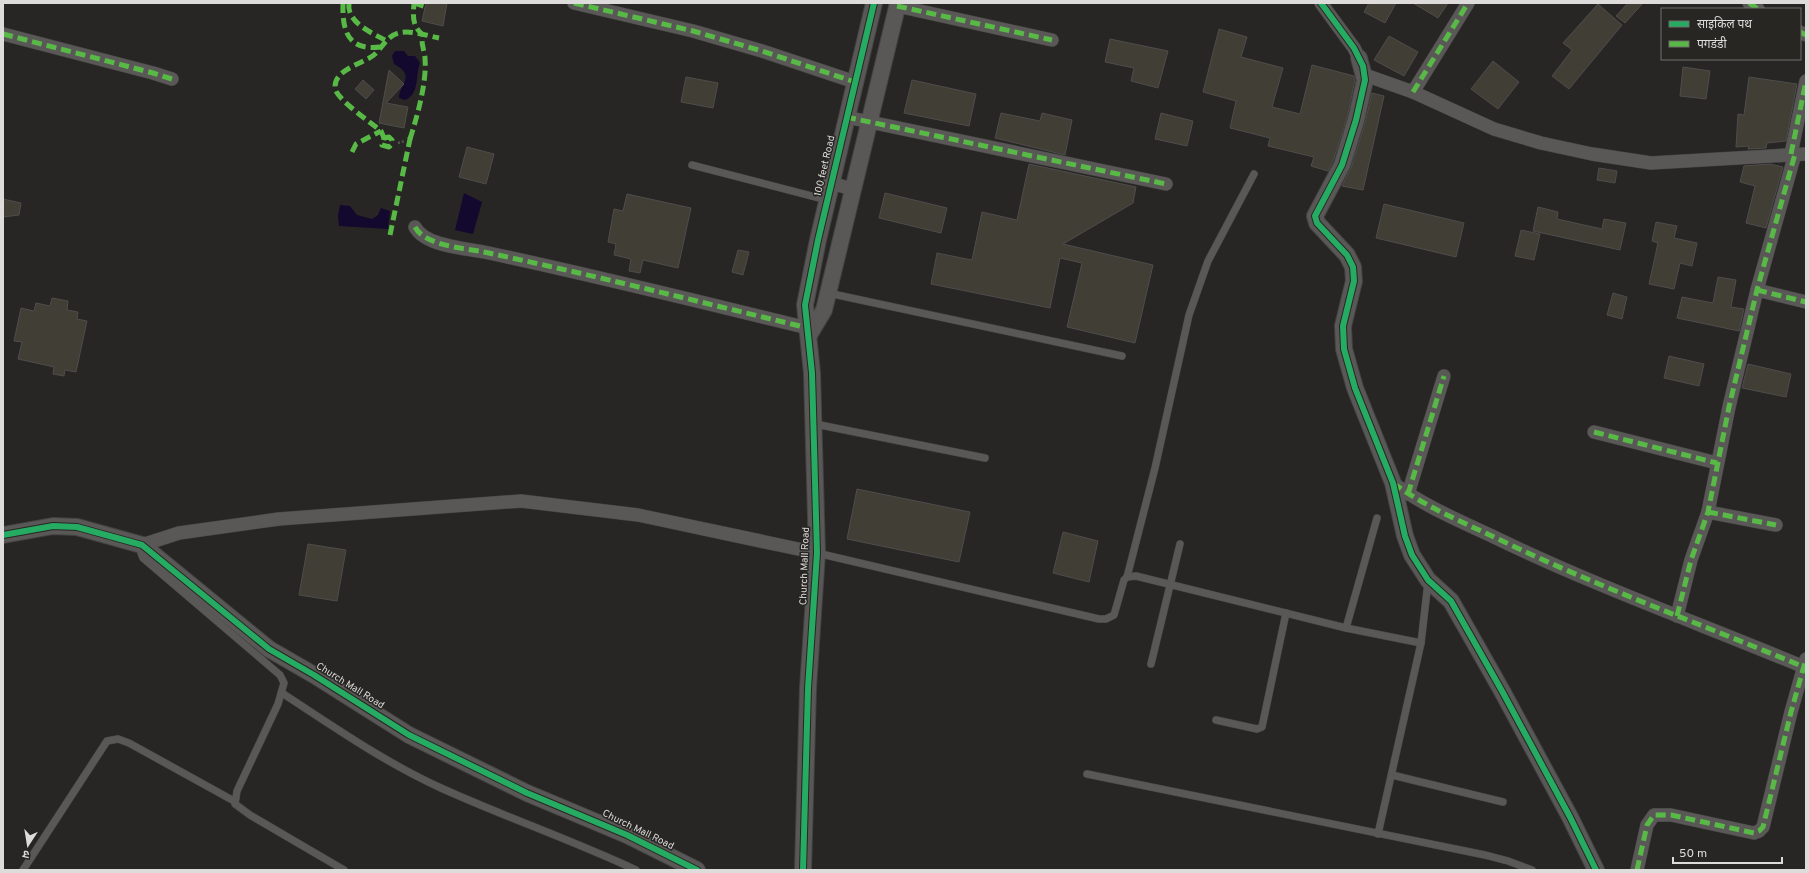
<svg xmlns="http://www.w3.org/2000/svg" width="1809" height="873" viewBox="0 0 1809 873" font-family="Overpass,'Noto Sans Devanagari',sans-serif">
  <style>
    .water { fill: #13082d }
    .building { fill: #413e35; stroke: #4e4d4c }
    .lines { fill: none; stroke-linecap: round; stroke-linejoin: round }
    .service-casing { stroke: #434342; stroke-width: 8 }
    .minor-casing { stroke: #434342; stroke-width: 14 }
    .tertiary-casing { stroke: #434342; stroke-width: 18 }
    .path { stroke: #575655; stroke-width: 2.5; stroke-dasharray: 2 2; stroke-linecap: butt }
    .service { stroke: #595857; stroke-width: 7 }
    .minor { stroke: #595857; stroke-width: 13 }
    .tertiary { stroke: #595857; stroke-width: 16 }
    .quiet { stroke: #58b947; stroke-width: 5; stroke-dasharray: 10 5; stroke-linecap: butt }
    .cycleway-casing { stroke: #282623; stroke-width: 8 }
    .cycleway { stroke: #26ab63; stroke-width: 6 }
    .labels { text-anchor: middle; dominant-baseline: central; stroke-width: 3; stroke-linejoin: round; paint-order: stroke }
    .street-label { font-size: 10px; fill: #dddcda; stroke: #282623 }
  </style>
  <rect width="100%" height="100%" fill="#272624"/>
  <g class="water">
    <path d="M395 51H404L408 56H415L420 63C415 76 420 94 405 100L399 98C399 84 417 76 394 64L392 56Z"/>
    <polygon points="464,193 482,202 473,234 455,230"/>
    <polygon points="340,205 350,206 357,215 372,219 378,215 381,208 390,211 388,229 339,226 338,216"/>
  </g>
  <g class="building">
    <polygon points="426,3 447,3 443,26 422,21"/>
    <polygon points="1369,3 1396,3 1385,23 1364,12"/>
    <polygon points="1413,3 1448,3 1438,18"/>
    <polygon points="1628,3 1643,3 1625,23 1616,16"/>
    <polygon points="1598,4 1622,25 1569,89 1552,76 1572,50 1563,43"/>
    <polygon points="1219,29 1247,37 1241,57 1283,68 1272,107 1300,114 1312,65 1354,76 1355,80 1347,118 1333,161 1328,171 1311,166 1314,157 1268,146 1270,138 1230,128 1236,101 1203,92"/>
    <polygon points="1389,36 1418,52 1404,76 1374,60"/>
    <polygon points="1110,39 1168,51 1158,88 1131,81 1134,68 1105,62"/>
    <polygon points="1493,61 1519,82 1498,109 1471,89"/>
    <polygon points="1683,67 1710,71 1706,99 1680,96"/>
    <polygon points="389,70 404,84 386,103 408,107 404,128 379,123"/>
    <polygon points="686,77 718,83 713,108 681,102"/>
    <polygon points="1749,77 1797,84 1786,141 1767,143 1766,148 1748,149 1749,146 1736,147 1738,114 1744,115"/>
    <polygon points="363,80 374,90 366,99 355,89"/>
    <polygon points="912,80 976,94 969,126 904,113"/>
    <polygon points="1372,93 1384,96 1363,190 1342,186 1351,168 1365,123"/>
    <polygon points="1001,113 1040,121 1042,113 1072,120 1065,155 995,138"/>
    <polygon points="1161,113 1193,121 1187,146 1155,139"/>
    <polygon points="467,147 494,154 486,184 459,177"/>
    <polygon points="1029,164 1136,187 1133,203 1063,244 1153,265 1135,343 1067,327 1082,263 1060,258 1050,308 931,284 937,253 972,260 982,212 1017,220"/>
    <polygon points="1770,164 1783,167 1766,228 1746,223 1755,186 1740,182 1744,166"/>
    <polygon points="1599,168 1617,171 1615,183 1597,180"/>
    <polygon points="885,193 947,208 941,233 879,218"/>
    <polygon points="627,194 691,208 678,268 643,260 640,273 629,271 631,259 614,255 616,244 608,242 614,209 623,211"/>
    <polygon points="3,199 21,203 19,215 3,217"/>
    <polygon points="1384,204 1464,223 1456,257 1376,238"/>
    <polygon points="1538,207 1558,212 1557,219 1602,229 1604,219 1626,223 1620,250 1533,231"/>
    <polygon points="1656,222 1677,226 1674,238 1697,243 1692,266 1680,263 1674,289 1649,284 1658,243 1652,241"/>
    <polygon points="1521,230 1540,234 1534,260 1515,256"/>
    <polygon points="738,250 749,252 743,275 732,272"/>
    <polygon points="1718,277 1736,280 1731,307 1744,309 1739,331 1677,318 1682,297 1713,303"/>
    <polygon points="1613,293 1627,297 1622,319 1607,315"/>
    <polygon points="52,298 68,301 67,310 78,312 77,319 87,321 76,372 65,370 64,376 53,374 54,367 18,359 22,342 14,341 21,308 34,311 36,303 50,306"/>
    <polygon points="1669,356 1704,364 1699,386 1664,378"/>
    <polygon points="1748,364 1791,374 1786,397 1742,388"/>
    <polygon points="857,489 970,512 959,562 847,539"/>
    <polygon points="1063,532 1098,541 1089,582 1053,573"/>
    <polygon points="308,544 346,550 337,601 299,595"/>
  </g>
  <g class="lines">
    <g class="service-casing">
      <g id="service">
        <polyline points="692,165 827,200"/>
        <polyline points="828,293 1122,356"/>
        <polyline points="815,424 985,458"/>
        <polyline points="141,546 141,553 143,558 280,675 284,683 278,704 237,791 235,804 250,815 344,870"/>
        <polyline points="817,553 1099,619 1106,619 1114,615 1124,580 1127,577 1136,576 1346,628 1421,643"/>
        <polyline points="1127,577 1155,468 1189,315 1208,261 1254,174"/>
        <polyline points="1346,628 1377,518"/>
        <polyline points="1151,664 1180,544"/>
        <path d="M282 693C334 727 384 762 441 788 505 817 572 840 636 870"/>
        <polyline points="1216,720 1257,729 1262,727 1286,613"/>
        <polyline points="1087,774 1485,855 1508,861 1532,870"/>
        <polyline points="1392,775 1503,802"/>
        <polyline points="1378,834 1421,643 1428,582"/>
        <polyline points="23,870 107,741 118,739 129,743 234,801"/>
      </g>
    </g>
    <g class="minor-casing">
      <g id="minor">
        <polyline points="574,3 693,31 762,51 855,82"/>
        <polyline points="1321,3 1354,48 1359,58"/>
        <polyline points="1749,3 1758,9"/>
        <polyline points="897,6 1052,40"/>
        <polyline points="1800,32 1806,35"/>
        <polyline points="3,34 153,73 172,79"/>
        <polyline points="1365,75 1413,92 1494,129 1541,143 1592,154 1651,163 1806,154"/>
        <polyline points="1413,92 1468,3"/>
        <polyline points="846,117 1166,184"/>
        <polyline points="1791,154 1806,81"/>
        <polyline points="831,183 852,189"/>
        <path d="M415 227C425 246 464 248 484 252 593 275 700 302 808 328"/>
        <polyline points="1757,290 1806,302"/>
        <polyline points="1594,432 1717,463"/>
        <path d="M1393 483C1424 506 1460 521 1494 537 1595 586 1701 624 1804 667"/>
        <polyline points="1408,494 1444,376"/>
        <polyline points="1708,512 1776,525"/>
        <polyline points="142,545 179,533 279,519 521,501 638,515 817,553"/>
        <polyline points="1677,616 1691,560 1708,512 1729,407 1757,290 1795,154"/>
        <polyline points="1637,870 1647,825 1654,815 1671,815 1754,833 1759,831 1763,827 1791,712 1806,659"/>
      </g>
    </g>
    <g class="tertiary-casing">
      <g id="tertiary">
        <polyline points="1359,58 1365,80 1356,120 1342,165 1315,216 1317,223 1347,255 1353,267 1354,281 1343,326 1344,349 1355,388 1393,483 1405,536 1412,555 1428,580 1451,601 1502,691 1570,817 1596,870"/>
        <polyline points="809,335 824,310 898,3"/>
        <polyline points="3,535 53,526 77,527 142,545 269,649 314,675 409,735 527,793 627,835 697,870"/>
        <polyline points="803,870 808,688 817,553 812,373 805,305 818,240 874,3"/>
      </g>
    </g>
    <polyline class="path" points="398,143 405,141"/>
    <use href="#service" class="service"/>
    <use href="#minor" class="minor"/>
    <use href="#tertiary" class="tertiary"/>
    <g class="quiet">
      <path d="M343 3C342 31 348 51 380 47"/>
      <path d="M349 3C346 22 372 33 385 40"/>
      <polyline points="414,3 426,7"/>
      <polyline points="574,3 693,31 762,51 855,82"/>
      <polyline points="1749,3 1758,9"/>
      <polyline points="897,6 1052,40"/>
      <polyline points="1800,32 1806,35"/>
      <polyline points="3,34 153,73 172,79"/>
      <polyline points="1413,92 1468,3"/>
      <polyline points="846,117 1166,184"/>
      <path d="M384 138 389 137 392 140V144L389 147 382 145 384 138 381 131C370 122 341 102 336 91 329 70 366 63 375 54 385 44 389 32 406 32 417 32 429 36 439 38"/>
      <path d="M410 139C417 117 427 82 425 59 425 51 420 43 423 35 412 26 413 17 414 3"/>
      <polyline points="352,152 356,144 381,131"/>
      <polyline points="1791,154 1806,81"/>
      <path d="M415 227C425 246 464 248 484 252 593 275 700 302 808 328"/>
      <polyline points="390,235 410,139 405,141"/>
      <polyline points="1757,290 1806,302"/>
      <polyline points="1594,432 1717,463"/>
      <path d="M1393 483C1424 506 1460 521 1494 537 1595 586 1701 624 1804 667"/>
      <polyline points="1408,494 1444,376"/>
      <polyline points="1708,512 1776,525"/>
      <polyline points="1677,616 1691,560 1708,512 1729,407 1757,290 1795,154"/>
      <polyline points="1637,870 1647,825 1654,815 1671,815 1754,833 1759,831 1763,827 1791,712 1806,659"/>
    </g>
    <g class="cycleway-casing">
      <g id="cycleway">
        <polyline points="1321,3 1354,48 1363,66 1365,80 1356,120 1342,165 1315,216 1317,223 1347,255 1353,267 1354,281 1343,326 1344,349 1355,388 1393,483 1405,536 1412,555 1428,580 1451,601 1502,691 1570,817 1596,870"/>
        <polyline points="3,535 53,526 77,527 142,545 269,649 314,675 409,735 527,793 627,835 697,870"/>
        <polyline points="803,870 808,688 817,553 812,373 805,305 818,240 874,3"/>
      </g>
    </g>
    <use href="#cycleway" class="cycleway"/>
  </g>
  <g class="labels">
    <g class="street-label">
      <text transform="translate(825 166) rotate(-77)">100 feet Road</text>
      <text transform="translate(805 566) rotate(-88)">Church Mall Road</text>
      <text transform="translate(350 686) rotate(32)">Church Mall Road</text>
      <text transform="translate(638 830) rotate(26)">Church Mall Road</text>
    </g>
  </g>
  <rect width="1809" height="873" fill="none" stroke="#dddcda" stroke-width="8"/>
  <rect x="1661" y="8" width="140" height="52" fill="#282623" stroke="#706f6c"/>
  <rect x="1669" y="21" width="20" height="6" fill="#26ab63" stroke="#706f6c"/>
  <text x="1697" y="28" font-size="12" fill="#dddcda">साइकिल पथ</text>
  <rect x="1669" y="41" width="20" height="6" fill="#58b947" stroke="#706f6c"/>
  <text x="1697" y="48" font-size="12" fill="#dddcda">पगडंडी</text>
  <g transform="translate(28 845) rotate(192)" stroke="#282623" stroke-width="3" paint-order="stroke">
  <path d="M0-3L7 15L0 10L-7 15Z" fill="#dddcda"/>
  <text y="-6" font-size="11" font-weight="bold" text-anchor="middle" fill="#dddcda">उ</text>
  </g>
  <path d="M1673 857v6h109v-6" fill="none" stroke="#dddcda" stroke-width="2"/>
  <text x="1679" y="857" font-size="12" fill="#dddcda" stroke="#282623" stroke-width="3" paint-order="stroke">50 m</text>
</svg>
